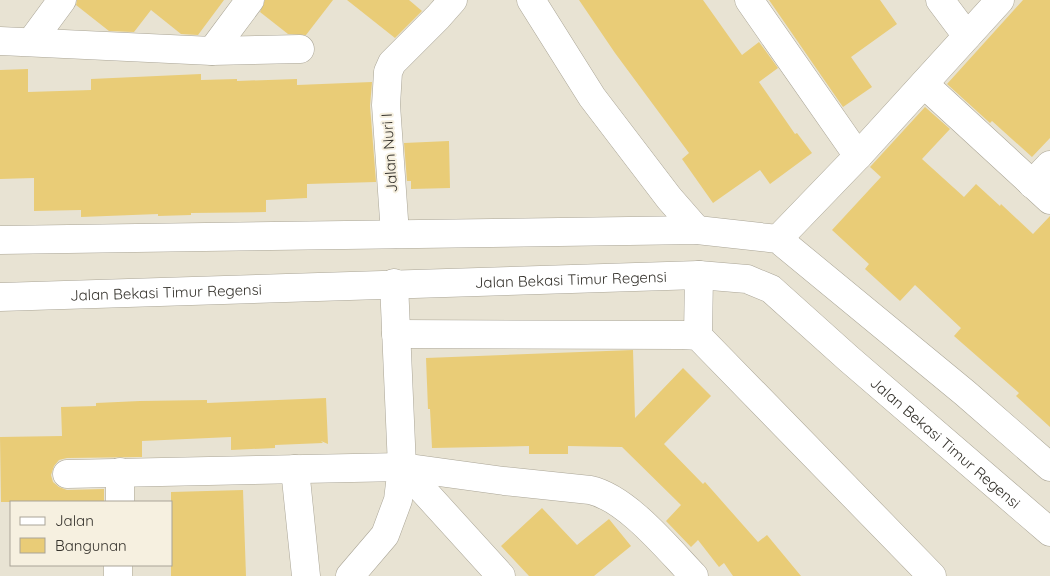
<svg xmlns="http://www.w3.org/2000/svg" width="1050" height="576" viewBox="0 0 1050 576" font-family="Quicksand,sans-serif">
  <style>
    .building { fill: #e9cc77 }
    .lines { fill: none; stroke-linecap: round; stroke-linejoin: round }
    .minor-casing { stroke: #aaa596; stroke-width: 29 }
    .minor { stroke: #fff; stroke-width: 28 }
    .labels { text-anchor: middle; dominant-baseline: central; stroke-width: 4; stroke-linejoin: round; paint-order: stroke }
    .street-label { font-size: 15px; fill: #35322c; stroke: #f6f0e0 }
  </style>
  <rect width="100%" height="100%" fill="#e8e3d3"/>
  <g class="building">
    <polygon points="77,0 224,0 198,35 181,34 151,10 134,32 109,31 76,5"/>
    <polygon points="265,0 333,0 306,35 288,34 260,12"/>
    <polygon points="347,0 409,0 422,11 395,38"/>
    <polygon points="579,0 703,0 742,55 759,42 778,68 759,82 795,134 797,133 812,153 770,184 760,170 713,203 682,159 689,153 615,53"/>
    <polygon points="769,0 880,0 897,24 851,57 872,87 843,107"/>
    <polygon points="1023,0 1050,0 1050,138 1032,157 992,121 990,123 947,84"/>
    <polygon points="28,69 28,92 91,90 91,79 201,74 201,80 237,79 237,81 297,79 297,85 372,82 370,106 376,182 307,184 307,198 266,200 266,212 191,213 191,215 158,216 158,214 81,217 81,210 34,211 34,178 0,179 0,70"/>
    <polygon points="925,107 950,129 922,159 964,197 976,184 1000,206 1001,204 1033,234 1050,216 1050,427 1016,396 1019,393 954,336 961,328 915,285 900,301 865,269 869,264 832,230 881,177 870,167"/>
    <polygon points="449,141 450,188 411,189 411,181 407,181 404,143"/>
    <polygon points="633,350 635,418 683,368 711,396 664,444 703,484 705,482 758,542 767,535 801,576 733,576 724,563 719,567 698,540 691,547 666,521 681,505 622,447 568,446 568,454 529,454 529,446 432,448 430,409 428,409 426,358"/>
    <polygon points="326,398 328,444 321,441 323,443 275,445 275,448 231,450 231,437 142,441 142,457 67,458 59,460 54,466 51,475 53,482 59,487 67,490 104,489 104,502 1,502 0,437 62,436 61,407 96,406 96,403 140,401 207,400 207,403"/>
    <polygon points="243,490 246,576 171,576 171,492"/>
    <polygon points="542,508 577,545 609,519 631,546 594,576 529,576 501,546"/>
  </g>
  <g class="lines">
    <g class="minor-casing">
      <g id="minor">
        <polyline points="531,0 592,97 669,198 697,230"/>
        <polyline points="749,0 858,156"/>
        <polyline points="940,0 967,36"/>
        <polyline points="0,41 212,51 300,49"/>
        <polyline points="31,42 62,0"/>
        <polyline points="212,51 250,0"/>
        <polyline points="924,84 1050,200"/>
        <polyline points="1032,184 1050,165"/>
        <polyline points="395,234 386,105 388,72 392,63 438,17 453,0"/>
        <polyline points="778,239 858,156 1000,0"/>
        <polyline points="0,240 697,230 778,239 965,393 1050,467"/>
        <path id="s1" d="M0 297 699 275 747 279 771 289 849 359 1050 532"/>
        <polyline points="396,334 683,335 698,336 932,576"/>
        <polyline points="698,336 699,275"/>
        <polyline points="402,467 501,576"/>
        <polyline points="295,469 306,576"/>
        <path d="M67 474 402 467 504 481 590 490C627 498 668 549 694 576"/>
        <polyline points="120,502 120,472"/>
        <polyline points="118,576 118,565"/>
        <polyline points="350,576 385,535 398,500 402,467 394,283"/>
      </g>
    </g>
    <use href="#minor" class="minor"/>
  </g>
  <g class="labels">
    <g class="street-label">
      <text transform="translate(389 153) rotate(-94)">Jalan Nuri I</text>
      <text stroke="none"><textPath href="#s1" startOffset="571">Jalan Bekasi Timur Regensi</textPath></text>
      <text stroke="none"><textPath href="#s1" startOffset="166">Jalan Bekasi Timur Regensi</textPath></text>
      <text stroke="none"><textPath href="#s1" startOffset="1006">Jalan Bekasi Timur Regensi</textPath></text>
    </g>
  </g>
  <rect x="10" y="501" width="162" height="65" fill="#f6f0e0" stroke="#a9a498"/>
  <rect x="20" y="517" width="25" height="8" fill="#ffffff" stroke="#a9a498"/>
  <text x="55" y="526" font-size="15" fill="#35322c">Jalan</text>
  <rect x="20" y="538" width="25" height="15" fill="#e9cc77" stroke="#a9a498"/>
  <text x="55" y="551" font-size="15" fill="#35322c">Bangunan</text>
</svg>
